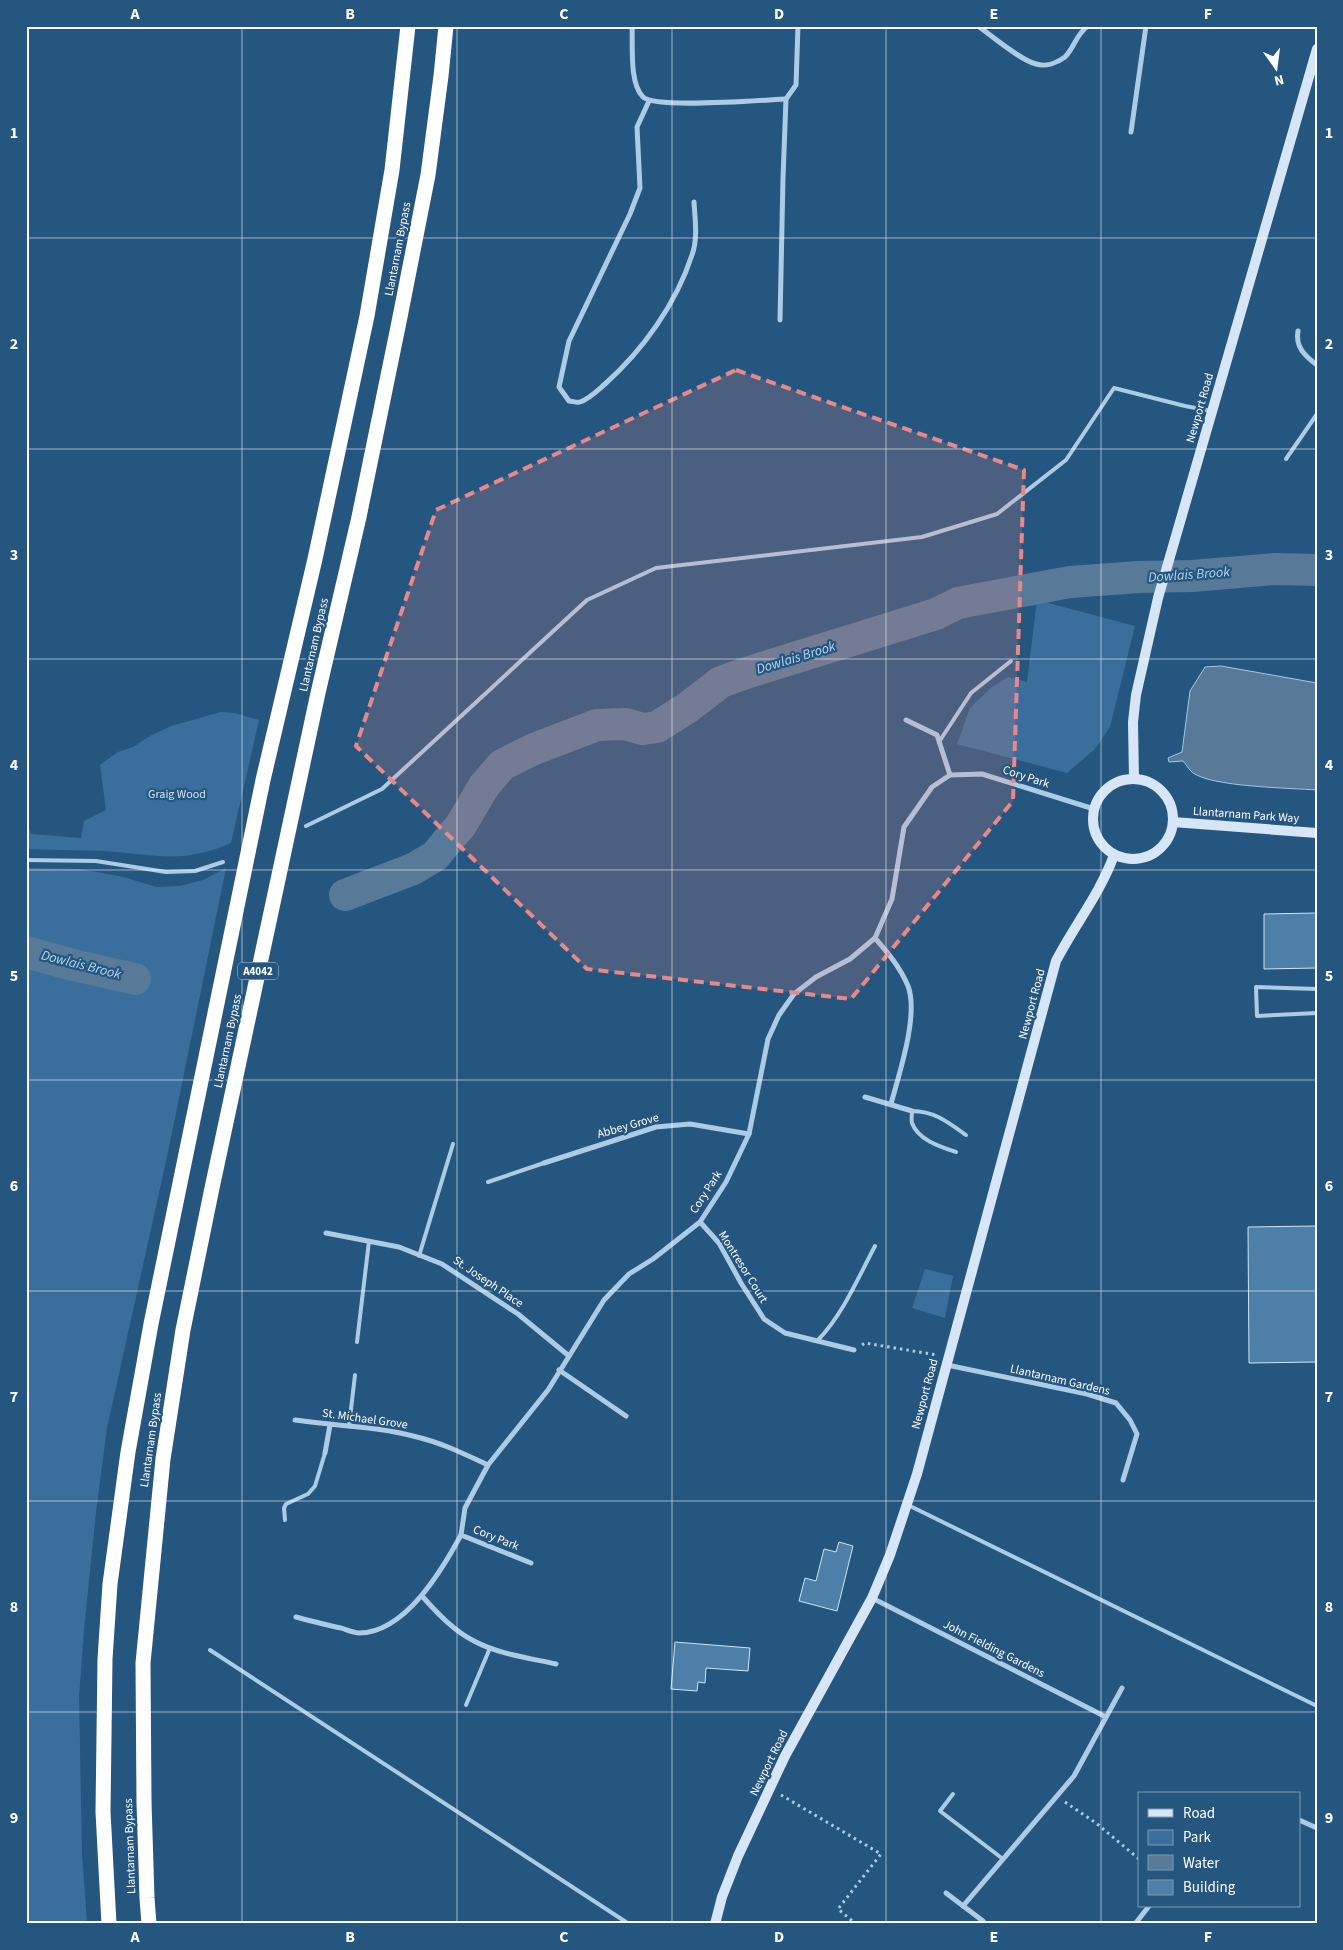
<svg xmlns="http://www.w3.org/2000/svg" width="1343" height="1950" viewBox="0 0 1343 1950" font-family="'Source Sans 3',sans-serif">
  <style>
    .green { fill: #3a6f9d }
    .water { fill: #577a98; stroke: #a0c8e7 }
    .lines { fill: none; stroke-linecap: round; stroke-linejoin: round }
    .river { stroke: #577a98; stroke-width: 32 }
    .building { fill: #4e7fa8; stroke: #cfe4f5 }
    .path { stroke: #accce6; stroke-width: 3; stroke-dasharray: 2.5 4; stroke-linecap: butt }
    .lane { stroke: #accce6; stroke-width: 4 }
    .street { stroke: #accce6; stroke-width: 5 }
    .secondary { stroke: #d6e6f6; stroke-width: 10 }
    .highway { stroke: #fff; stroke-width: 15 }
    .marked { fill: #e88989; fill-opacity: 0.2; stroke: #e88989; stroke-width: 4; stroke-dasharray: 10 6; stroke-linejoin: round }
    .grid { fill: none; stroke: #fff; stroke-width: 1; stroke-opacity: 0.55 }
    .labels { text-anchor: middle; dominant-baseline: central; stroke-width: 4.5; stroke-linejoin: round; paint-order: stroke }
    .shield { fill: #255680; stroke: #beccd9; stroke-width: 1 }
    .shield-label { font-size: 11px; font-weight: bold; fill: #fff }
    .street-label { font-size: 12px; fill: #fff; stroke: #255680 }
    .park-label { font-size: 12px; fill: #cfe4f5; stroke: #255680 }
    .water-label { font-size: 14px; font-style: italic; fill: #b7d5ee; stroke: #255680 }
    .neatline { fill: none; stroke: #fff; stroke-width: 2 }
    .grid-label { font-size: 16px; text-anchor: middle; font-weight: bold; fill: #fff }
  </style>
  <rect width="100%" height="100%" fill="#255680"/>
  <g class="green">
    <polygon points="1037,600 1135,626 1110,727 1095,749 1067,773 957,744 970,708 992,687 1008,677 1027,682"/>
    <path d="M221 712 235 713 259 720 231 843C180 865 155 854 103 851 78 850 52 850 26 849V817L31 834 81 838 84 821 106 810 100 765 118 752 133 747 150 736 171 726Z"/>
    <polygon points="26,868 80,869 124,877 156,887 180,886 203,880 226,868 168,1152 107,1428 96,1512 84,1630 79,1697 82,1853 87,1924 26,1924"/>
    <polygon points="925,1269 953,1276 945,1318 912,1308"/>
  </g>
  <path class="water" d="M1221 666 1317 683V790C1290 788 1213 787 1193 773 1189 770 1186 764 1183 761L1169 762 1168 758 1182 752 1190 691 1205 667Z"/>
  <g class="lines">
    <g class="river">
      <polyline points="345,895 413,869 435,856 461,825 484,786 502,765 534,749 597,725 625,724 643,729 657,727 687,708 721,682 746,673 936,614 958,603 1070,582 1139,577 1192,576 1275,569 1317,570"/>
      <polyline points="26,952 73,965 135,979"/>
    </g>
  </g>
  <g class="building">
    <polygon points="1317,913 1317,968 1264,969 1264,914"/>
    <polygon points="1317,1226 1317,1362 1249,1363 1248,1227"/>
    <polygon points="839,1542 853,1546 837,1611 799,1601 805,1578 816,1581 824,1549 836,1552"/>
    <polygon points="675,1642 750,1648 748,1671 706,1668 705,1683 698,1682 697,1691 671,1689"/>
  </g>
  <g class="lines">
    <g class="path">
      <polyline points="862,1345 865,1343 937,1355"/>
      <polyline points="781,1795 881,1854 838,1909 856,1924"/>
      <polyline points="1065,1802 1096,1823 1139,1859"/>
    </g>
    <g class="lane">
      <polyline points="1286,459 1317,414"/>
      <polyline points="939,742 971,693 1011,661"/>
      <polyline points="306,826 382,789 587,600 656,568 922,537 997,514 1066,460 1114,388 1185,406 1212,411"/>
      <polyline points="26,860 96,861 166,872 195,871 223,862"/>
      <polyline points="1317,989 1256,987 1257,1016 1317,1013"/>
      <path d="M956 1152C941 1147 918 1140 912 1123 911 1120 912 1114 912 1111 934 1111 948 1122 966 1135"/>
      <polyline points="488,1182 544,1163"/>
      <polyline points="419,1256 453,1144"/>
      <path d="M818 1340C843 1314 858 1278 875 1246"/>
      <polyline points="357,1342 369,1241"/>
      <polyline points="349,1426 355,1375"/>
      <polyline points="908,1505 1317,1706"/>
      <polyline points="285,1520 284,1508 286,1504 308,1494 315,1486 325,1453"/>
      <polyline points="210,1650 629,1924"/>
      <polyline points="466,1705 490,1648"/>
      <polyline points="953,1794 940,1811 1003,1859"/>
    </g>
    <g class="street">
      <path d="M632 26C633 45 629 83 643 97 655 109 763 100 786 99"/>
      <path d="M978 26C992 36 1020 60 1036 64 1046 67 1057 63 1065 57 1074 48 1077 33 1088 26"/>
      <polyline points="1135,26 1146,27"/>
      <path d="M649 101 637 127 640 188 630 214 569 341 559 387 569 401C572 401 577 403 580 402 589 399 598 390 605 384 643 350 676 304 692 255 698 239 695 219 694 202"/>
      <polyline points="1131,132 1146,26"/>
      <polyline points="780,320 783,178 786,99 796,85 798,26"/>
      <path d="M1298 331C1295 347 1305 356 1317 365"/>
      <polyline points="906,720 937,735 950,775"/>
      <path d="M875 938C888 953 900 967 908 986 919 1015 899 1074 891 1104"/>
      <polyline points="865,1097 912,1111"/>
      <polyline points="544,1163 656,1127 690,1124 749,1134"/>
      <polyline points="700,1222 719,1243 741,1283 764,1319 785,1333 854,1350"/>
      <polyline points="326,1233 399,1247 442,1264 518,1314 569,1356"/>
      <polyline points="947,1365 1087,1394 1116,1403 1130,1420 1137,1434 1123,1480"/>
      <polyline points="559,1370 626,1416"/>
      <path d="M295 1420C335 1426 377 1426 417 1437 442 1443 464 1454 488 1465"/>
      <polyline points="325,1453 330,1425"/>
      <polyline points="531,1563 461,1535 465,1508 488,1465 548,1390 604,1300 629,1274 653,1259 700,1222 726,1182 749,1134 768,1039 779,1015 794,994 816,977 850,959 875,938 892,899 904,827 932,787 950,775 982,774 1094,809"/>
      <path d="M422 1596C437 1613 454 1631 474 1641 498 1654 529 1658 556 1664"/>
      <polyline points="872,1598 1106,1717"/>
      <path d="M296 1617C311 1621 326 1625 341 1628 347 1630 354 1633 359 1633 405 1633 442 1570 461 1535"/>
      <polyline points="1299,1820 1317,1828"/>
      <polyline points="946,1893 983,1921"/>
      <polyline points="963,1906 1074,1776 1122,1688"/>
      <polyline points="1135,1924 1149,1906"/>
    </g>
    <g class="secondary">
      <polyline points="1134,779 1133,722 1136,695 1158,598 1317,49"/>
      <circle cx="1133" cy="819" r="40"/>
      <polyline points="1173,822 1317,833"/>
      <path d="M715 1924 722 1897 738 1856 785 1756 872 1598 890 1555 917 1474 1056 961C1074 926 1101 892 1114 855"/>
    </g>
    <g class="highway">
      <polyline points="109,1924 103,1812 105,1659 110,1584 128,1452 151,1324 263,780 315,559 367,316 392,170 408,26"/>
      <polyline points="149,1924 147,1898 144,1802 143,1663 163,1459 183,1330 212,1188 318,693 359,517 399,322 428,175 441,76 446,26"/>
    </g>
  </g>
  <path class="marked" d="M736 370 1024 470 1013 801 851 999 587 969 356 746 436 510Z"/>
  <path class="grid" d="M242 26V1924M457 26V1924M672 26V1924M886 26V1924M1101 26V1924M26 238H1317M26 449H1317M26 659H1317M26 870H1317M26 1080H1317M26 1291H1317M26 1501H1317M26 1712H1317"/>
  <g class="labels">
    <rect class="shield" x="238" y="962.5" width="40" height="17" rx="4"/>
    <g class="shield-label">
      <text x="258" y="971">A4042</text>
    </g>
    <g class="street-label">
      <text transform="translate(398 249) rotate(-79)">Llantarnam Bypass</text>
      <text transform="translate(1200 408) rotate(-74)">Newport Road</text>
      <text transform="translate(314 645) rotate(-77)">Llantarnam Bypass</text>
      <text transform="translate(1026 777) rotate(18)">Cory Park</text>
      <text transform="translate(1246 815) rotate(4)">Llantarnam Park Way</text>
      <text transform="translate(1032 1004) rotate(-75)">Newport Road</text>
      <text transform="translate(228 1041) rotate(-78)">Llantarnam Bypass</text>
      <text transform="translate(628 1126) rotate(-16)">Abbey Grove</text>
      <text transform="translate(706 1192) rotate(-57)">Cory Park</text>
      <text transform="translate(743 1267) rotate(58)">Montresor Court</text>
      <text transform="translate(488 1282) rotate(34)">St. Joseph Place</text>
      <text transform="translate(1060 1380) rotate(13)">Llantarnam Gardens</text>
      <text transform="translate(925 1394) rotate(-75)">Newport Road</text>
      <text transform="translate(365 1419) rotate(8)">St. Michael Grove</text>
      <text transform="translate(151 1440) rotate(-82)">Llantarnam Bypass</text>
      <text transform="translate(496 1538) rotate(22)">Cory Park</text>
      <text transform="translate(994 1649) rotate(27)">John Fielding Gardens</text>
      <text transform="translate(769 1763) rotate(-64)">Newport Road</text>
      <text transform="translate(130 1846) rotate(-92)">Llantarnam Bypass</text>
    </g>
    <g class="park-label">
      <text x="177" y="794">Graig Wood</text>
    </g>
    <g class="water-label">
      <text transform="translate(1189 575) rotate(-4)">Dowlais Brook</text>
      <text transform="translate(796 658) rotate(-17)">Dowlais Brook</text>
      <text transform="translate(81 965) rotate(14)">Dowlais Brook</text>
    </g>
  </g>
  <rect width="1343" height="1950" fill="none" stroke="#255680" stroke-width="55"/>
  <rect x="1138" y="1792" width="162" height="115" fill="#255680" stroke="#7c9ab3"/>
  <rect x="1148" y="1809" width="25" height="8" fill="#d6e6f6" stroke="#7c9ab3"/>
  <text x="1183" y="1818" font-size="15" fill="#ffffff">Road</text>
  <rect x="1148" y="1830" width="25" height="15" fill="#3a6f9d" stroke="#7c9ab3"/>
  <text x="1183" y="1842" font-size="15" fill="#ffffff">Park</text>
  <rect x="1148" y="1855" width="25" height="15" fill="#577a98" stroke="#7c9ab3"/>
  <text x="1183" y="1868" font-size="15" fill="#ffffff">Water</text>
  <rect x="1148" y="1880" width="25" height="15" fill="#4e7fa8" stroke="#7c9ab3"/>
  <text x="1183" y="1892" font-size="15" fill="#ffffff">Building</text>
  <g transform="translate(1276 68) rotate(166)" stroke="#255680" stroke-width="4" paint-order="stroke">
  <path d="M0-4L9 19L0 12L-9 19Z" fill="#ffffff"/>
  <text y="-8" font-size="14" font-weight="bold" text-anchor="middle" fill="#ffffff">N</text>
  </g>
  <rect x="28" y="28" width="1288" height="1894" class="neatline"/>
  <g class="grid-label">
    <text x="135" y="19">A</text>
    <text x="350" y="19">B</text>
    <text x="564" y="19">C</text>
    <text x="779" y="19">D</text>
    <text x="994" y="19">E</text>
    <text x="1208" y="19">F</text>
    <text x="14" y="138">1</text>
    <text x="1329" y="138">1</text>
    <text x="14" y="349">2</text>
    <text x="1329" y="349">2</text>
    <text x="14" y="560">3</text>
    <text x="1329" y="560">3</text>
    <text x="14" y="770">4</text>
    <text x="1329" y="770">4</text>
    <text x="14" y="981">5</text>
    <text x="1329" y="981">5</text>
    <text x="14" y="1191">6</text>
    <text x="1329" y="1191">6</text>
    <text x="14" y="1402">7</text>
    <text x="1329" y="1402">7</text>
    <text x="14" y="1612">8</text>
    <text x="1329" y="1612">8</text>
    <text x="14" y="1823">9</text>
    <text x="1329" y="1823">9</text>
    <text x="135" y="1942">A</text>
    <text x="350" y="1942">B</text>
    <text x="564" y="1942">C</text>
    <text x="779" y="1942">D</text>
    <text x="994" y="1942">E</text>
    <text x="1208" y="1942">F</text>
  </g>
</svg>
